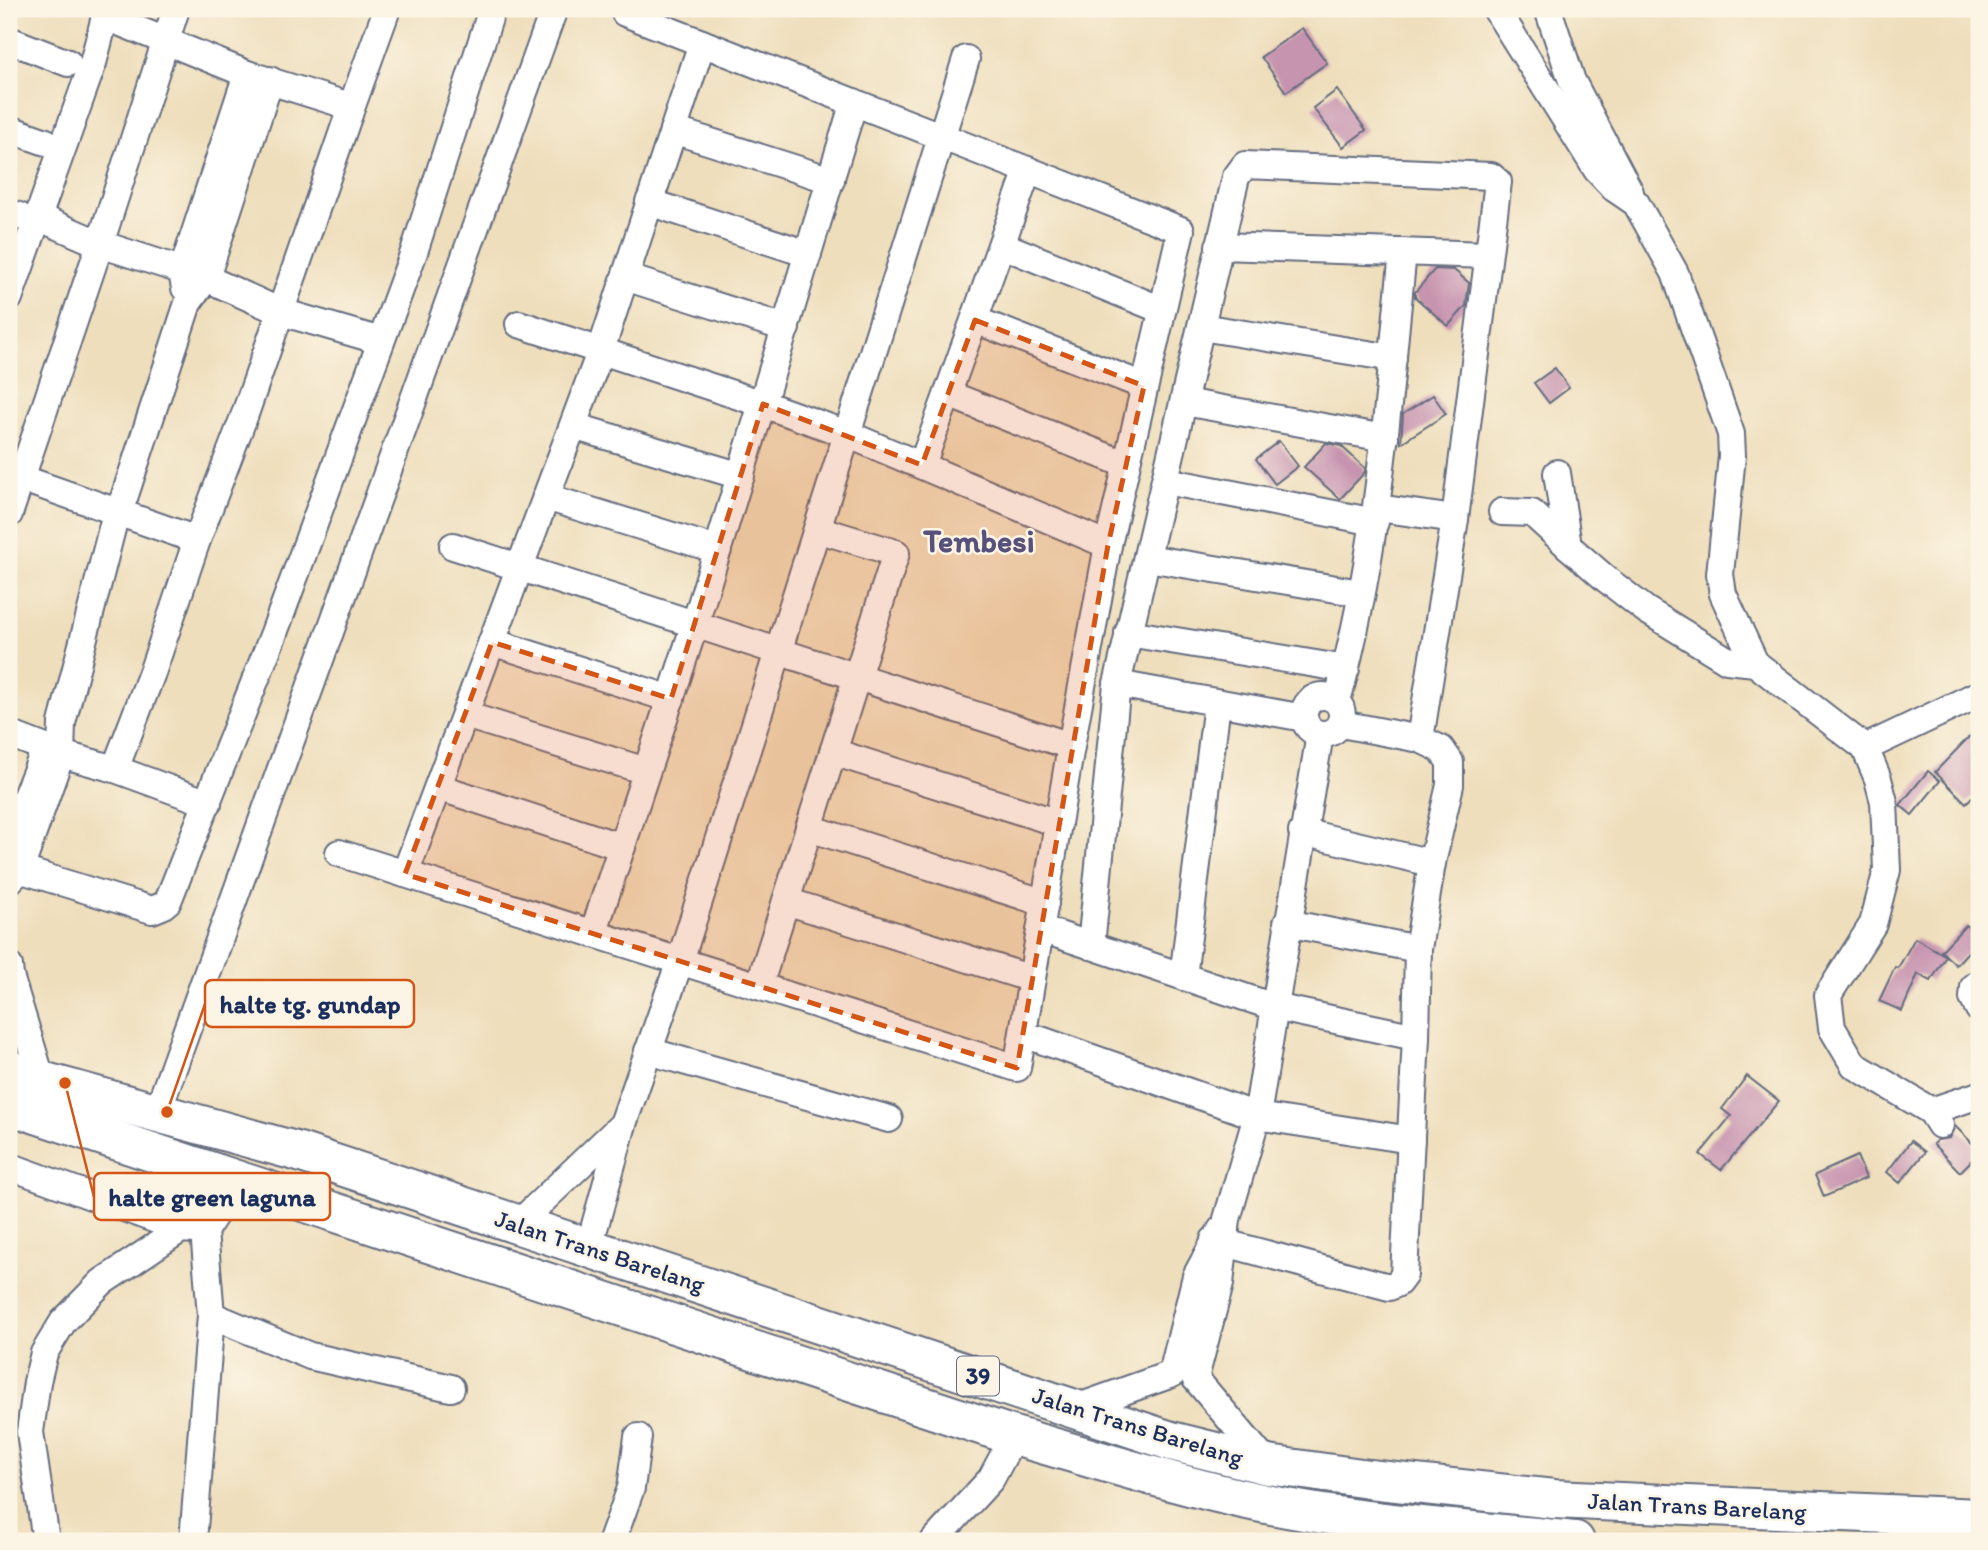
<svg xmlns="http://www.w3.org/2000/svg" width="1988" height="1550" viewBox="0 0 1988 1550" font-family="Itim,sans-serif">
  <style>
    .building { fill: #c794b0 }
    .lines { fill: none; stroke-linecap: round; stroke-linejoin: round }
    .minor-casing { stroke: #656c7f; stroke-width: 30 }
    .highway-casing { stroke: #656c7f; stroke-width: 42 }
    .minor { stroke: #fff; stroke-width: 26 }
    .highway { stroke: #fff; stroke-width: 38 }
    .marked { fill: #d45514; fill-opacity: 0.2; stroke: #d45514; stroke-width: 5; stroke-dasharray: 14 9; stroke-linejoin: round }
    .labels { text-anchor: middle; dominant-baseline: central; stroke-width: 5; stroke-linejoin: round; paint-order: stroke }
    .shield { fill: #fcf5e5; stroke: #5e6a86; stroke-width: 2 }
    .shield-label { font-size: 23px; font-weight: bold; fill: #1b2f5e }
    .street-label { font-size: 24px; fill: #1b2f5e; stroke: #fcf5e5 }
    .district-label { font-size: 32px; font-weight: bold; fill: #57527b; stroke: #fcf5e5 }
    .leader { fill: none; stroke: #d45514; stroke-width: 2.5 }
    .callout-dot { fill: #d45514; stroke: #fcf5e5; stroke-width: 2.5 }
    .callout { fill: #fcf5e5; stroke: #d45514; stroke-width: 2.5 }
    .callout-label { font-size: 26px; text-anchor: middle; font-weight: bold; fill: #1b2f5e }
  </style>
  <rect width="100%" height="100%" fill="#fcf5e5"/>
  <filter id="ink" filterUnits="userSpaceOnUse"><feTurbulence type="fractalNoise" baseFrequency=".0143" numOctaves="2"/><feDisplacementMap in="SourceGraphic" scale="14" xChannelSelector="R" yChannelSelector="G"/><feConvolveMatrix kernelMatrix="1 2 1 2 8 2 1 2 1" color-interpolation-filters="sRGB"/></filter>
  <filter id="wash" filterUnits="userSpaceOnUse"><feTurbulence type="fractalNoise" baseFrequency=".00686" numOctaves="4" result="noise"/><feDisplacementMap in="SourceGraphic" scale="28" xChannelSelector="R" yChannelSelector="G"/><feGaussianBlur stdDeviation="1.57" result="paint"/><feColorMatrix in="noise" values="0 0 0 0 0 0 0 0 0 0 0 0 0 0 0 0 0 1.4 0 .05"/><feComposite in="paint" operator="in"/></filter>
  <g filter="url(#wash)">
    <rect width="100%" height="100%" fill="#eedebc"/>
    <g id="blocks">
      <g class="building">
        <polygon points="1302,28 1327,63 1286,92 1261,57"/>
        <polygon points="1337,90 1366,130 1343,147 1313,108"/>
        <polygon points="1435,269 1454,270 1469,283 1466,306 1448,326 1415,297 1415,292"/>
        <polygon points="1555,368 1569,388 1549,403 1534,383"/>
        <polygon points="1433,395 1446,414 1401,443 1403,414"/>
        <polygon points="1279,441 1298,466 1275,484 1256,459"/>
        <polygon points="1326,443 1341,446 1365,468 1365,472 1340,499 1304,467"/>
        <polygon points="1971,735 1979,742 1979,790 1966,803 1935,772"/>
        <polygon points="1928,771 1940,781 1912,815 1900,805"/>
        <polygon points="1966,925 1979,937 1979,940 1956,965 1941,951"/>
        <polygon points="1915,938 1946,956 1931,981 1918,974 1902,1011 1879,1001 1895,967 1898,968"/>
        <polygon points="1747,1076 1779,1101 1721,1170 1700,1154 1731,1116 1722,1109"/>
        <polygon points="1955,1126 1979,1150 1979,1153 1960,1172 1933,1144 1937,1140 1949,1138"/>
        <polygon points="1911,1141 1925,1152 1900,1183 1887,1172"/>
        <polygon points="1857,1156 1866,1178 1824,1197 1815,1175"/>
      </g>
    </g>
  </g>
  <g filter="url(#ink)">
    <use href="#blocks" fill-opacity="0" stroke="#656c7f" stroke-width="2"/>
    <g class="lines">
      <g class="minor-casing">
        <g id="minor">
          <polyline points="1496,9 1597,170 1614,188 1636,203 1675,273 1731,434 1732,456 1720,574 1723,594 1755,663"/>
          <polyline points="1548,9 1572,81 1630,192"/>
          <polyline points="104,16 247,74 340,103 349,114 245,414 197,540 153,670 115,769"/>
          <polyline points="9,40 68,63"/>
          <polyline points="349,114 387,9"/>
          <polyline points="9,129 46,142"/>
          <polyline points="673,130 831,180"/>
          <polyline points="649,202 808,254"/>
          <polyline points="9,213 19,216"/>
          <polyline points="38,217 100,244 206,278 281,312 381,341"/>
          <polyline points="1002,245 1162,310"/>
          <polyline points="1219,246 1488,255"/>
          <polyline points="625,277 786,328"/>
          <polyline points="185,288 182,272 247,74"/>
          <polyline points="9,298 93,63 107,9"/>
          <polyline points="975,320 1144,386"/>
          <polyline points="519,324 763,404 847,434 1108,545"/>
          <polyline points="1201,327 1393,358"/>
          <polyline points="948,394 1125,464"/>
          <polyline points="1184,402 1385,438"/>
          <polyline points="573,426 741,476"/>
          <polyline points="922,465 1028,170"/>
          <polyline points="1557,473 1568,546 1606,579 1646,610 1727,660 1755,663 1865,748 1878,779 1884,802 1887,870 1873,924 1828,995 1832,1028 1854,1065 1931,1111"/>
          <polyline points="9,474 197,540"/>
          <polyline points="1166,481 1375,522"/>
          <polyline points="546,497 718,550"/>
          <polyline points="1378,508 1455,519"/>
          <polyline points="1502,512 1532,513 1568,546"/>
          <polyline points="9,514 100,244 176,9"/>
          <polyline points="453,546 1071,746"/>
          <polyline points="1147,558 1361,593"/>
          <polyline points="1128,633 1346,669"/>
          <polyline points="492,642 671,699"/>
          <polyline points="1117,684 1304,718"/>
          <circle cx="1323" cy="715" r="19"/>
          <path d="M1337 701C1378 555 1388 402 1403 252"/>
          <polyline points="465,715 646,771"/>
          <polyline points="1341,724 1420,739"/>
          <polyline points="9,734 61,754 115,769 208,803"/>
          <polyline points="1865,748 1979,694"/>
          <polyline points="833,752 1058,823"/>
          <polyline points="438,787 622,847"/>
          <polyline points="809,828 1045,903"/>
          <polyline points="1302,832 1432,863"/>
          <polyline points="9,838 44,752"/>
          <polyline points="339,853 1017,1068 1071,746 1108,545 1181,230 625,13"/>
          <polyline points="9,866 152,910 162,906 168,901 274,633 414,252 492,9"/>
          <polyline points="405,874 601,350 702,43"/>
          <polyline points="9,881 20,870 61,754 62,723 116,513 124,498 188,303 206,278 270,80"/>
          <polyline points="786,901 1032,979"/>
          <polyline points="1287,923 1418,949"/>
          <polyline points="593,934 695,624 854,102"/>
          <polyline points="1056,934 1274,1007 1416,1037"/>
          <polyline points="1091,946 1117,684 1236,177 1245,165 1491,176 1498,182 1455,519 1420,739 1441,749 1450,762 1450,785 1432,863 1418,949 1416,1037 1404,1275 1398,1283 1389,1287 1214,1240"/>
          <polyline points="9,966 10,976 42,1081"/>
          <polyline points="1183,977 1217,703"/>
          <polyline points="1979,983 1974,987 1973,998 1979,1009"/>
          <polyline points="759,986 896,553 817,529"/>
          <polyline points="1038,1039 1257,1116 1411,1140"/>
          <polyline points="648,1051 889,1119"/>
          <polyline points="157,1113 554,9"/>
          <polyline points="1940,1125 1931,1111 1979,1095"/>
          <polyline points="9,1166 181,1229 195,1230"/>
          <polyline points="518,1224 623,1124"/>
          <polyline points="589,1247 623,1124 680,961 966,59"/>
          <polyline points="211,1315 310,1356 451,1388"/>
          <polyline points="1076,1408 1172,1374 1196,1276 1221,1230"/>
          <polyline points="1269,1466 1195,1378 1220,1284 1227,1219 1257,1116 1320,734"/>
          <polyline points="46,1541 30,1432 37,1382 44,1353 63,1322 102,1282 181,1229"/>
          <polyline points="193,1541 211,1315 204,1231 225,1199 232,1177"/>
          <polyline points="612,1541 631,1488 638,1437"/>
          <polyline points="934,1541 991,1479 1014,1436"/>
        </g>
      </g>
      <g class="highway-casing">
        <g id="highway">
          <polyline points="9,1070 42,1081 299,1152 1171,1441 1268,1465 1369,1479 1554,1499 1979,1518"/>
          <path d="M9 1105 1014 1436C1110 1463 1206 1495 1304 1511 1394 1526 1485 1531 1575 1541"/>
        </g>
      </g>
      <use href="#minor" class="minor"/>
      <use href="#highway" class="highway"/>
    </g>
  </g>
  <path class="marked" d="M975 320 1144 386 1108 545 1017 1068 405 874 492 642 671 699 763 404 922 465Z"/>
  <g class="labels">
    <rect class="shield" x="957" y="1356.5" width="42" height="39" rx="5"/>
    <g class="shield-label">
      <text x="978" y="1376">39</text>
    </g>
    <g class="street-label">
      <text transform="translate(600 1251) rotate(18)">Jalan Trans Barelang</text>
      <text transform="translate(1138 1426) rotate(17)">Jalan Trans Barelang</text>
      <text transform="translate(1697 1506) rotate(3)">Jalan Trans Barelang</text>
    </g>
    <g class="district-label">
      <text x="979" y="541">Tembesi</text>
    </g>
  </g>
  <path class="leader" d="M167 1112L205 1004M65 1083L94 1197"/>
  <g class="callout-dot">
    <circle cx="167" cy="1112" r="7"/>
    <circle cx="65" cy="1083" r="7"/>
  </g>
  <g class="callout">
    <rect x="205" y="980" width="209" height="47" rx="7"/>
    <rect x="94" y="1173" width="236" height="47" rx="7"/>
  </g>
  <g class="callout-label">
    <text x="310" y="1013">halte tg. gundap</text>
    <text x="212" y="1206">halte green laguna</text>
  </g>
  <rect width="1988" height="1550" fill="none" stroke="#fcf5e5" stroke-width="35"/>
</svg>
